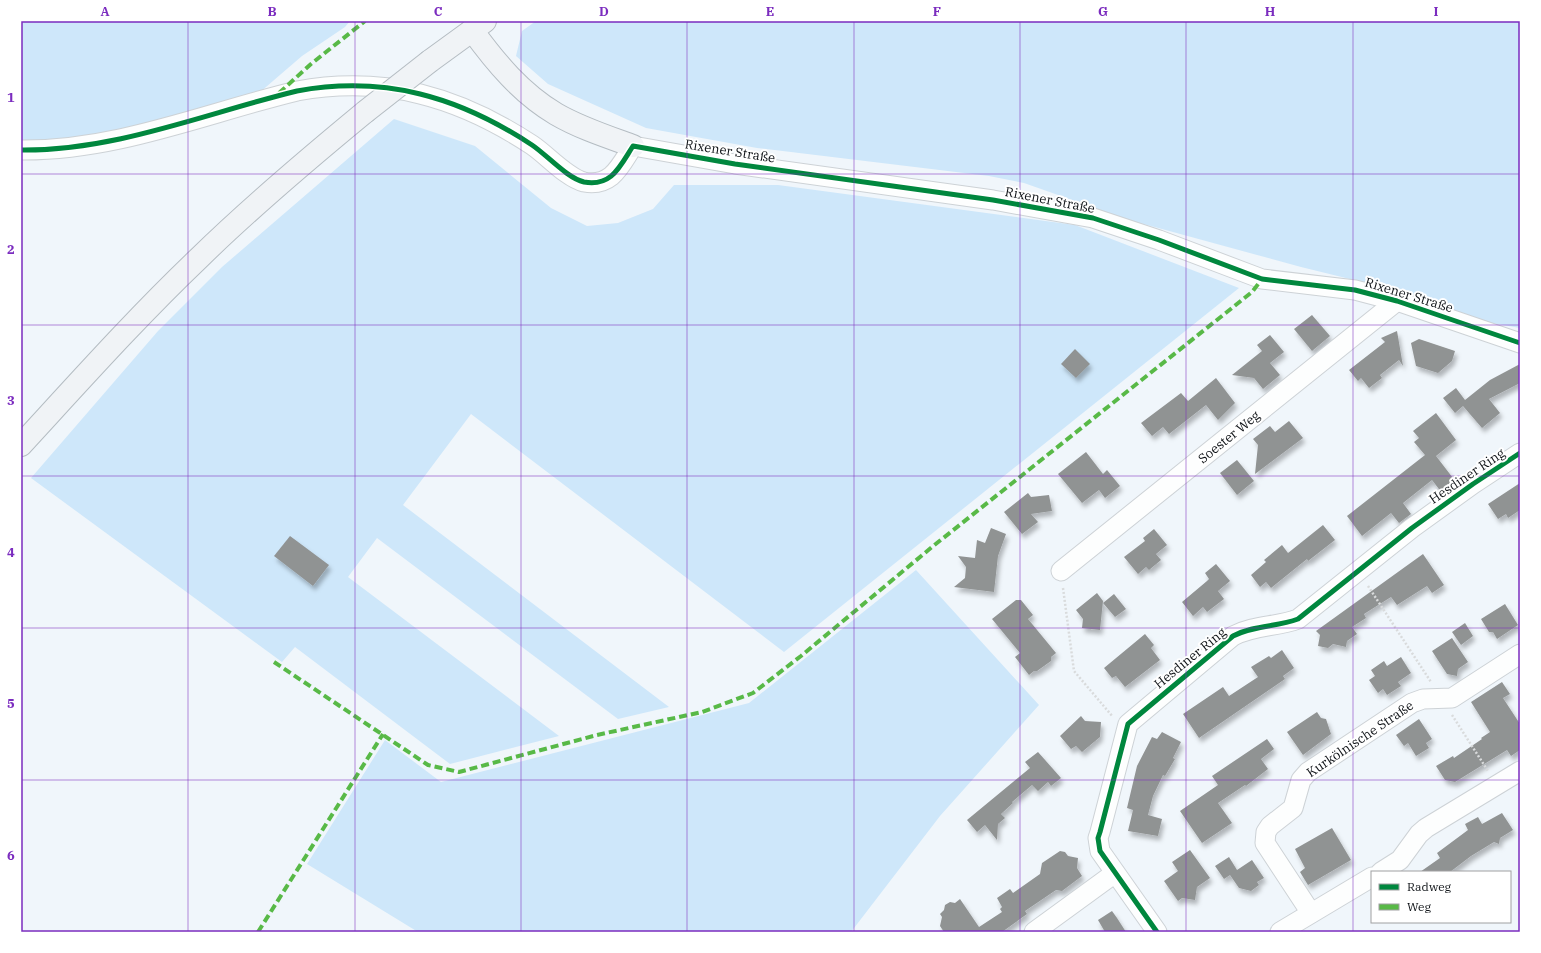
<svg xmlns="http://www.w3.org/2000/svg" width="1541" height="953" viewBox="0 0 1541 953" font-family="'IBM Plex Serif',serif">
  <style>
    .green { fill: #cee7fa }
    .building { fill: #909393; filter: url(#shadow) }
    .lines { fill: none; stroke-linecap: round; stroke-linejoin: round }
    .minor-casing { stroke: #cdd2d6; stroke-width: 21 }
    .primary-casing { stroke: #b4bcc2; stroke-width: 24 }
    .path { stroke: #d9dbdc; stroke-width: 2.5; stroke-dasharray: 2 2; stroke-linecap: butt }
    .minor { stroke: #fdfefe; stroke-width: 19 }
    .primary { stroke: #f0f3f6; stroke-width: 22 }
    .primary-bridge-casing { stroke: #b4bcc2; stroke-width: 24; stroke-linecap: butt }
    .primary-bridge { stroke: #f0f3f6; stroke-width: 22 }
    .quiet { stroke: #58b947; stroke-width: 4; stroke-dasharray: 8 4; stroke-linecap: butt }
    .cycleway-casing { stroke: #fff; stroke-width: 8 }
    .cycleway { stroke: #00873e; stroke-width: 5 }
    .grid { fill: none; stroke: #7b2cbf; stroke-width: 1; stroke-opacity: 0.55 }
    .labels { text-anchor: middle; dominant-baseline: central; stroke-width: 4; stroke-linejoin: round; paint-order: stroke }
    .street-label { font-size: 13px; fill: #0e1216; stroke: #fff }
    .neatline { fill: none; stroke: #7b2cbf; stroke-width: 1.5 }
    .grid-label { font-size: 13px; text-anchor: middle; font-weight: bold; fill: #7b2cbf }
  </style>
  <defs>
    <filter id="shadow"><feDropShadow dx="2.5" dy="4.5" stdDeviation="2" flood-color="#0004"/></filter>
  </defs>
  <rect width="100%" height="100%" fill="#f0f6fb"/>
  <g class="green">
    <polygon points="21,21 350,21 345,27 302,56 259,93 155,123 99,135 21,145"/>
    <polygon points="536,21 1520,21 1520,328 1480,321 1415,295 1301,267 1129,220 1024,183 989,176 757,148 646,128 548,84 516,56 522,31"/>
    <polygon points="394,119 475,146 551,208 587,226 618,223 653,209 674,185 778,185 1075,225 1239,288 784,652 471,414 403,505 669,707 618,719 377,538 348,577 559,736 450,764 295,647 282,662 31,478 158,331 222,267"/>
    <polygon points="916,570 1039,705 940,816 851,932 418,932 307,864 385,740 441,782 749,703"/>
  </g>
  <g class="building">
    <polygon points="1312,315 1330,336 1312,351 1294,329"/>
    <polygon points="1397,331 1403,366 1399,360 1380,375 1382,378 1369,388 1361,378 1358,381 1349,370 1385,342 1381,338"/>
    <polygon points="1270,335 1284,352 1270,363 1280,375 1263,389 1254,378 1232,375 1262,351 1257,345"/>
    <polygon points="1419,339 1455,351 1452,361 1438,373 1416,366 1411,343"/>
    <polygon points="1075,349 1090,364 1076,378 1061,364"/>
    <polygon points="1520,364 1520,383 1489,399 1500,413 1482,428 1463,406 1455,413 1443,398 1456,388 1465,400 1490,380"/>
    <polygon points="1216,378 1235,403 1218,420 1206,405 1169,434 1163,427 1152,436 1141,423 1181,393 1188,401"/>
    <polygon points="1436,413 1456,440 1436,456 1456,482 1442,493 1432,480 1403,503 1411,514 1399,523 1391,513 1362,536 1347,516 1425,455 1414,442 1419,438 1413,431"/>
    <polygon points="1289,421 1303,438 1255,474 1258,445 1253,439 1270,426 1275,432"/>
    <polygon points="1086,452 1103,474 1107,470 1120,486 1105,498 1099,490 1082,503 1058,474"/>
    <polygon points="1237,460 1254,481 1237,495 1220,473"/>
    <polygon points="1520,483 1520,510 1508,518 1506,514 1498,519 1488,504"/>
    <polygon points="1028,493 1031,497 1049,495 1052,511 1031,514 1038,522 1022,534 1004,512"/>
    <polygon points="1323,525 1335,540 1308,561 1307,559 1271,588 1266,582 1260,587 1251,575 1266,562 1264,560 1282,545 1288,553"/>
    <polygon points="991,528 1006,534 998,556 994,592 954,587 965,578 966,567 958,556 975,558 977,540 985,543"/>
    <polygon points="1154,529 1167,545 1156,554 1161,560 1149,570 1146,567 1138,574 1124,557 1145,541 1143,538"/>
    <polygon points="290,536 329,565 313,586 274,556"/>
    <polygon points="1423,554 1444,585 1432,593 1427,586 1397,605 1391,597 1364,614 1366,618 1352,627 1357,634 1347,641 1346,647 1333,644 1328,648 1318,646 1320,635 1316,631"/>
    <polygon points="1216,564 1230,581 1218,591 1224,599 1207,612 1203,607 1193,616 1182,602 1207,581 1209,579 1205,573"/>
    <polygon points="1097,593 1103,601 1100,630 1082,628 1083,619 1076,610"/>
    <polygon points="1114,594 1126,609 1115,617 1103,603"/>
    <polygon points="1016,600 1021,600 1033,615 1028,619 1056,653 1051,657 1051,661 1037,671 1034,671 1029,675 1015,657 1020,653 992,619"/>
    <polygon points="1505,604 1518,625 1497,639 1493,632 1489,632 1481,619"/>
    <polygon points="1465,623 1473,636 1461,645 1452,632"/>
    <polygon points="1145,634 1154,645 1151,648 1160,660 1125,687 1116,676 1112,678 1104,668"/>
    <polygon points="1452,638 1468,662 1458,669 1457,676 1447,674 1432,651"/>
    <polygon points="1282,650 1294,668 1283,676 1285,679 1199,738 1183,714 1223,687 1229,696 1258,677 1251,667 1269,656 1271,658"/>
    <polygon points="1401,657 1411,673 1398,682 1401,686 1387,695 1383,689 1378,693 1369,680 1375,676 1371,670 1384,661 1387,666"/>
    <polygon points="1502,682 1510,694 1503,698 1520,724 1520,750 1511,756 1507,750 1455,782 1445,780 1436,766 1453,756 1454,758 1482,739 1481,738 1490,732 1471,702"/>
    <polygon points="1317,712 1321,718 1326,719 1331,734 1303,755 1287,732"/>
    <polygon points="1081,716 1085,721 1101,722 1100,737 1082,752 1076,746 1071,749 1060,736"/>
    <polygon points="1419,719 1432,739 1426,743 1429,748 1416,756 1408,743 1404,746 1396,735"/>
    <polygon points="1162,732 1181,742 1173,758 1175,759 1165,776 1163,775 1153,796 1148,815 1162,819 1158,836 1128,831 1133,810 1127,808 1137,766 1152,737 1157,739"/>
    <polygon points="1267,739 1274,749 1261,759 1268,769 1246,786 1245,785 1218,803 1232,823 1202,843 1180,811 1218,785 1212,776"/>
    <polygon points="1038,752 1061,778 1051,786 1048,782 1038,791 1032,785 1012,802 1013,803 1001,814 1005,818 998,824 997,840 985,825 977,832 967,820 1030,768 1025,762"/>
    <polygon points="1502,813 1513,830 1500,838 1499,844 1494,842 1471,856 1450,872 1420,872 1440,858 1437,853 1468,830 1465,824 1478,817 1482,824"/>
    <polygon points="1332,828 1351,860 1308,885 1300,872 1305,868 1295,849"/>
    <polygon points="1190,850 1210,878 1197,887 1195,900 1182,898 1178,901 1164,881 1178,871 1172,862"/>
    <polygon points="1060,851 1065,852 1068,856 1078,858 1077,868 1082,876 1062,891 1056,890 1025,911 1027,914 1002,932 944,932 940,926 942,917 940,914 944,910 945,905 950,902 955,903 960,899 979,927 1002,912 1000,909 1002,907 997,898 1010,889 1013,893 1040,874 1042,863"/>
    <polygon points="1229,857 1237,870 1252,860 1264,878 1257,882 1259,885 1251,891 1239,888 1230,875 1224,879 1215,866"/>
    <polygon points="1112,911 1117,918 1126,932 1105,932 1098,920"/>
  </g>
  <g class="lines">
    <g class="minor-casing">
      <g id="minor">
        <path d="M21 150C116 151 206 113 297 91 385 75 459 97 532 145 547 155 567 178 584 182 612 187 620 166 633 146L735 164 993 200 1093 218 1159 240 1262 279 1355 290 1397 301 1520 343"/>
        <polyline points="1061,571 1397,301"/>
        <polyline points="1381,872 1400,860 1419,834 1426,828 1520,771"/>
        <polyline points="1311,913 1265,843 1266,832 1270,826 1293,808 1301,780 1308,772 1412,703 1423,699 1452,698 1520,654"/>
        <polyline points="1034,932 1115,873"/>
        <path d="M1157 932 1100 851 1098 838 1100 832 1128 724 1233 636C1254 625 1277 627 1298 619L1412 528 1473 484 1520 453"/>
        <polyline points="1280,932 1372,877"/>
      </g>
    </g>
    <g class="primary-casing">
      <g id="primary">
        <path d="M472 30C496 63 521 93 556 114 580 128 608 137 633 146"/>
        <polyline points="430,61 485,21"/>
        <path d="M21 445C79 382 137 317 199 258 252 206 308 159 365 112"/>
      </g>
    </g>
    <g class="path">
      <polyline points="1368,586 1431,682"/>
      <polyline points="1063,588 1074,671 1113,717"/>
      <polyline points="1452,715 1488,771"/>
    </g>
    <use href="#minor" class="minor"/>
    <use href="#primary" class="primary"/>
    <g class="primary-bridge-casing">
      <polyline id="primary-bridge" points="365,112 430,61"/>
    </g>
    <use href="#primary-bridge" class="primary-bridge"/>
    <g class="quiet">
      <polyline points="279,93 311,64 365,21"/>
      <polyline points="274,662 428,765 459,772 597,735 702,712 753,693 801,656 932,547 1252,292 1262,279"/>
      <polyline points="258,932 383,734"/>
    </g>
    <g class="cycleway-casing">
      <g id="cycleway">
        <path d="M21 150C116 151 206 113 297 91 385 75 459 97 532 145 547 155 567 178 584 182 612 187 620 166 633 146L735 164 993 200 1093 218 1159 240 1262 279 1355 290 1397 301 1520 343"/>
        <path d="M1157 932 1100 851 1098 838 1100 832 1128 724 1233 636C1254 625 1277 627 1298 619L1412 528 1473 484 1520 453"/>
      </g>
    </g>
    <use href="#cycleway" class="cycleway"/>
  </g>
  <path class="grid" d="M188 21V932M355 21V932M521 21V932M687 21V932M854 21V932M1020 21V932M1186 21V932M1353 21V932M21 174H1520M21 325H1520M21 476H1520M21 628H1520M21 780H1520"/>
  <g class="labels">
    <g class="street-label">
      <text transform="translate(730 151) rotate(9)">Rixener Straße</text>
      <text transform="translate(1050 200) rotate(11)">Rixener Straße</text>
      <text transform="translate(1409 295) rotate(17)">Rixener Straße</text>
      <text transform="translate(1229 437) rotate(-39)">Soester Weg</text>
      <text transform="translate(1467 476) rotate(-34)">Hesdiner Ring</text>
      <text transform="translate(1190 658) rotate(-39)">Hesdiner Ring</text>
      <text transform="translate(1360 739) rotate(-34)">Kurkölnische Straße</text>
    </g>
  </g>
  <rect width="1541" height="953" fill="none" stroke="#ffffff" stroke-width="44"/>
  <rect x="1371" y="871" width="140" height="52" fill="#ffffff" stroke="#9fa0a2"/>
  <rect x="1379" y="884" width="20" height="6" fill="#00873e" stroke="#9fa0a2"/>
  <text x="1407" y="891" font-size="12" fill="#0e1216">Radweg</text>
  <rect x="1379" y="904" width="20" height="6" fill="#58b947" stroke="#9fa0a2"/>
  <text x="1407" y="911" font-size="12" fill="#0e1216">Weg</text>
  <rect x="22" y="22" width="1497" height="909" class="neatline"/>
  <g class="grid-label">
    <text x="105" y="16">A</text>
    <text x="272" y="16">B</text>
    <text x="438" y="16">C</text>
    <text x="604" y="16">D</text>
    <text x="770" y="16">E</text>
    <text x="937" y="16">F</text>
    <text x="1103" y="16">G</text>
    <text x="1270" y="16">H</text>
    <text x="1436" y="16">I</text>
    <text x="11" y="102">1</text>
    <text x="11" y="254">2</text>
    <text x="11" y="405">3</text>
    <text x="11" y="557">4</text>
    <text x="11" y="708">5</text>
    <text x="11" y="860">6</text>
  </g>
</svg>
